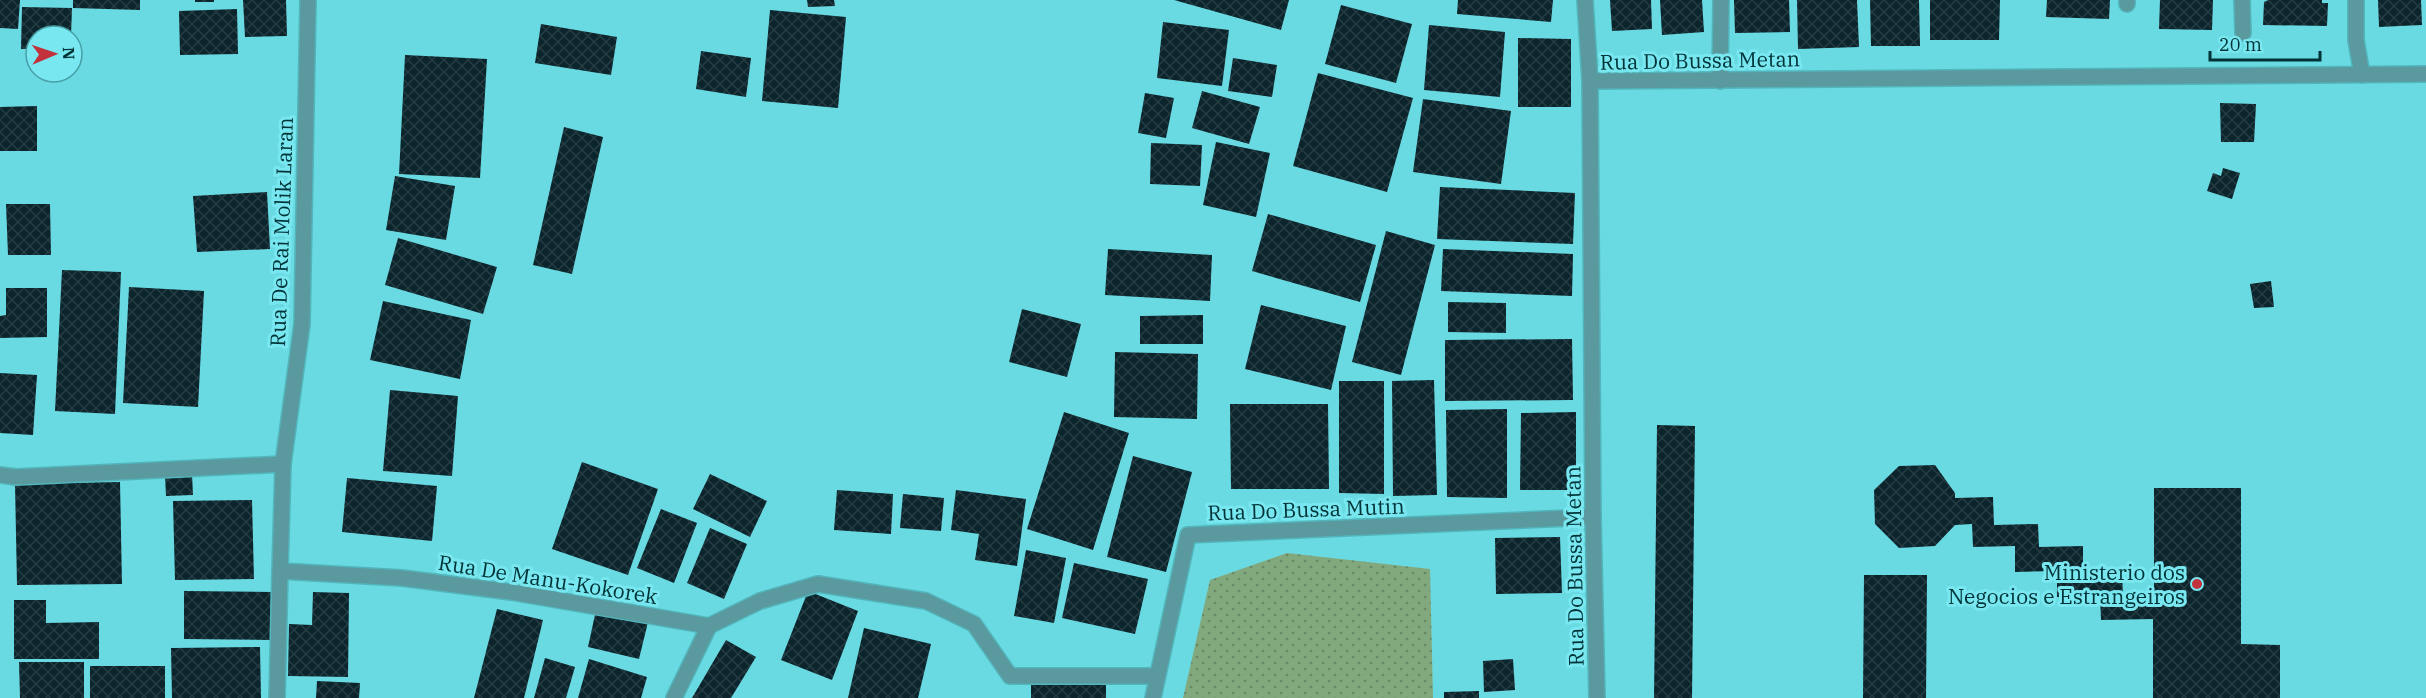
<svg xmlns="http://www.w3.org/2000/svg" width="2426" height="698" viewBox="0 0 2426 698" font-family="'IBM Plex Serif',serif">
  <style>
    .green { fill: url(#green-dots) }
    .building { fill: url(#building-cross-hatch) }
    .lines { fill: none; stroke-linecap: round; stroke-linejoin: round }
    .minor-casing { stroke: #53b5bc; stroke-width: 18 }
    .minor { stroke: #5a999d; stroke-width: 15 }
    .poi-dot { fill: #c2323c; stroke: #78e7f0; stroke-width: 2 }
    .labels { text-anchor: middle; dominant-baseline: central; stroke-width: 6; stroke-linejoin: round; paint-order: stroke }
    .street-label { font-size: 21px; fill: #003337; stroke: #78e7f0 }
    .poi-label { font-size: 21px; fill: #003337; stroke: #78e7f0; text-anchor: end }
  </style>
  <defs>
    <pattern id="green-dots" width="8" height="8" patternUnits="userSpaceOnUse" patternTransform="scale(1.5)"><rect width="8" height="8" fill="#82a87d"/><path d="M2 2h.1M6 6h.1" fill="none" stroke="#688967" stroke-width="1.8" stroke-linecap="round"/></pattern>
    <pattern id="building-cross-hatch" width="8" height="8" patternUnits="userSpaceOnUse" patternTransform="scale(1.5)"><rect width="8" height="8" fill="#0c242c"/><path d="M0 0l8 8M0 8l8-8" fill="none" stroke="#253c43"/></pattern>
  </defs>
  <rect width="100%" height="100%" fill="#6adae2"/>
  <polygon class="green" points="1287,553 1430,569 1433,698 1183,698 1210,580"/>
  <g class="building">
    <polygon points="0,0 20,0 18,29 0,28"/>
    <polygon points="73,0 140,0 140,10 73,8"/>
    <rect x="195" y="0" width="19" height="2"/>
    <polygon points="243,0 286,0 287,36 245,37"/>
    <polygon points="807,0 834,0 835,6 808,7"/>
    <polygon points="1174,0 1289,0 1281,30"/>
    <polygon points="1458,0 1553,0 1551,22 1457,14"/>
    <polygon points="1610,0 1651,0 1652,29 1612,31"/>
    <polygon points="1660,0 1702,0 1704,32 1662,35"/>
    <polygon points="1734,0 1789,0 1790,32 1735,33"/>
    <polygon points="1797,0 1857,0 1859,47 1798,49"/>
    <polygon points="1870,0 1919,0 1920,46 1871,46"/>
    <polygon points="1930,0 2000,0 1999,40 1930,40"/>
    <polygon points="2047,0 2110,0 2109,19 2046,17"/>
    <polygon points="2160,0 2213,0 2212,30 2159,29"/>
    <polygon points="2268,0 2322,0 2322,3 2328,3 2327,26 2263,25 2264,2"/>
    <polygon points="2378,0 2421,0 2422,25 2379,27"/>
    <polygon points="1341,5 1412,24 1396,83 1325,64"/>
    <polygon points="22,7 72,8 71,36 36,36 36,49 21,49"/>
    <polygon points="237,9 238,54 180,55 179,11"/>
    <polygon points="770,10 846,17 838,108 762,101"/>
    <polygon points="1163,22 1229,30 1222,86 1157,78"/>
    <polygon points="541,24 617,37 611,75 535,63"/>
    <polygon points="1429,25 1505,32 1500,97 1424,90"/>
    <polygon points="1518,38 1571,39 1571,107 1518,107"/>
    <polygon points="701,51 751,58 746,97 696,89"/>
    <polygon points="405,55 487,59 480,178 399,174"/>
    <polygon points="1233,58 1277,65 1272,97 1228,91"/>
    <polygon points="1318,73 1413,98 1387,192 1293,166"/>
    <polygon points="1202,91 1260,107 1249,144 1192,128"/>
    <polygon points="1145,93 1174,98 1166,138 1138,133"/>
    <polygon points="1423,99 1511,111 1501,184 1413,172"/>
    <polygon points="2220,103 2256,104 2254,142 2221,142"/>
    <polygon points="37,106 37,151 0,151 0,107"/>
    <polygon points="564,127 603,137 572,274 533,265"/>
    <polygon points="1216,142 1270,153 1256,217 1203,205"/>
    <polygon points="1151,143 1202,145 1200,186 1150,184"/>
    <polygon points="2223,168 2240,173 2232,199 2207,191 2213,173 2221,176"/>
    <polygon points="395,176 455,186 446,240 386,230"/>
    <polygon points="1440,187 1575,193 1573,244 1437,239"/>
    <polygon points="267,192 270,249 197,252 193,196"/>
    <polygon points="6,204 50,204 51,255 8,255"/>
    <polygon points="1268,214 1376,245 1360,302 1252,271"/>
    <polygon points="1386,231 1435,245 1401,375 1352,362"/>
    <polygon points="398,238 497,267 483,314 385,285"/>
    <polygon points="1108,249 1212,255 1210,301 1105,295"/>
    <polygon points="1443,249 1573,254 1572,296 1441,291"/>
    <polygon points="62,270 121,272 115,414 55,411"/>
    <polygon points="2271,281 2274,307 2254,308 2250,284"/>
    <polygon points="129,287 204,291 198,407 123,403"/>
    <polygon points="6,288 47,288 47,337 0,338 0,316 6,315"/>
    <polygon points="383,301 471,320 460,379 370,360"/>
    <polygon points="1448,302 1506,303 1506,333 1448,332"/>
    <polygon points="1261,305 1346,326 1331,390 1245,369"/>
    <polygon points="1022,309 1081,324 1067,377 1009,362"/>
    <polygon points="1203,315 1203,344 1140,344 1140,316"/>
    <polygon points="1572,339 1573,400 1445,401 1445,340"/>
    <polygon points="1115,352 1198,354 1197,419 1114,417"/>
    <polygon points="0,373 37,375 33,435 0,433"/>
    <polygon points="1434,380 1437,495 1393,496 1392,381"/>
    <polygon points="1339,381 1384,381 1384,494 1339,493"/>
    <polygon points="390,390 458,396 452,476 383,471"/>
    <polygon points="1230,404 1328,404 1329,489 1231,489"/>
    <polygon points="1507,409 1507,498 1447,497 1446,410"/>
    <polygon points="1064,412 1129,433 1093,550 1027,529"/>
    <polygon points="1576,412 1576,490 1520,490 1521,413"/>
    <polygon points="1657,425 1695,426 1692,698 1654,698"/>
    <polygon points="1133,456 1192,472 1166,572 1107,557"/>
    <polygon points="582,462 658,489 628,575 552,549"/>
    <polygon points="1935,465 1955,493 1955,498 1993,497 1994,525 2038,524 2039,547 2083,546 2083,571 2122,570 2123,597 2154,597 2154,488 2241,488 2241,644 2280,645 2280,698 2153,698 2153,619 2101,620 2100,596 2057,597 2057,571 2015,572 2015,546 1973,547 1972,524 1955,525 1935,546 1899,548 1875,524 1874,490 1899,466"/>
    <polygon points="192,474 193,495 166,496 165,475"/>
    <polygon points="710,474 767,501 750,537 693,509"/>
    <polygon points="347,478 437,486 432,541 342,532"/>
    <polygon points="120,482 122,584 17,585 15,484"/>
    <polygon points="837,490 893,494 891,534 834,530"/>
    <polygon points="956,490 1026,499 1017,566 975,560 979,534 951,530"/>
    <polygon points="903,494 944,498 941,531 900,528"/>
    <polygon points="252,500 254,579 175,580 173,501"/>
    <polygon points="661,509 697,523 674,583 637,568"/>
    <polygon points="710,528 747,544 724,599 687,583"/>
    <polygon points="1560,537 1562,593 1496,594 1495,538"/>
    <polygon points="1026,550 1066,558 1054,623 1014,616"/>
    <polygon points="1074,563 1148,579 1135,634 1062,618"/>
    <polygon points="1864,575 1927,575 1926,698 1863,698"/>
    <polygon points="184,591 271,592 270,640 184,639"/>
    <polygon points="808,591 858,611 832,680 781,660"/>
    <polygon points="313,592 349,593 348,677 288,676 289,624 312,625"/>
    <polygon points="14,600 46,600 46,623 99,622 99,659 14,659"/>
    <polygon points="497,609 543,620 524,698 474,698"/>
    <polygon points="596,610 648,622 639,659 588,647"/>
    <polygon points="864,628 931,644 918,698 848,698"/>
    <polygon points="726,640 756,657 731,698 692,698"/>
    <polygon points="260,647 261,698 172,698 171,648"/>
    <polygon points="545,658 575,667 566,698 534,698"/>
    <polygon points="589,659 647,677 641,698 578,698"/>
    <polygon points="1513,659 1515,690 1484,692 1483,661"/>
    <polygon points="19,662 84,662 84,698 20,698"/>
    <rect x="90" y="666" width="75" height="32"/>
    <polygon points="317,681 360,683 359,698 316,698"/>
    <polygon points="1031,683 1106,684 1106,698 1031,698"/>
    <polygon points="1479,691 1479,698 1444,698 1444,692"/>
  </g>
  <g class="lines">
    <g class="minor-casing">
      <g id="minor">
        <polyline points="1585,0 1590,81"/>
        <polyline points="2127,0 2127,4"/>
        <polyline points="2242,0 2243,33"/>
        <polyline points="2356,0 2356,40 2362,75"/>
        <polyline points="1720,81 1721,0"/>
        <polyline points="283,464 302,324 308,0"/>
        <polyline points="0,475 16,477 283,464 280,571 402,578 511,592 709,626 760,601 818,584 926,601 974,624 1010,676 1157,676"/>
        <polyline points="277,698 280,571"/>
        <polyline points="674,698 709,626"/>
        <polyline points="1153,698 1188,535 1593,517"/>
        <polyline points="1597,698 1593,517 1590,81 2426,74"/>
      </g>
    </g>
    <use href="#minor" class="minor"/>
  </g>
  <circle class="poi-dot" cx="2197" cy="584" r="6"/>
  <g class="labels">
    <g class="street-label">
      <text transform="translate(1700 60) rotate(-1)">Rua Do Bussa Metan</text>
      <text transform="translate(281 232) rotate(-88)">Rua De Rai Molik Laran</text>
      <text transform="translate(1306 509) rotate(-2)">Rua Do Bussa Mutin</text>
      <text transform="translate(1574 566) rotate(-91)">Rua Do Bussa Metan</text>
      <text transform="translate(548 579) rotate(9)">Rua De Manu-Kokorek</text>
    </g>
    <g class="poi-label">
      <text x="2185" y="572">Ministerio dos<tspan x="2185" dy="24">Negocios e Estrangeiros</tspan></text>
    </g>
  </g>
  <g transform="translate(54 54) rotate(88)"><circle r="28" fill="#78e7f0" stroke="#489fa6" stroke-width="1.5"/>
  <path d="M0-4.5L10 22L0 15L-10 22Z" fill="#c2323c"/>
  <text y="-9" font-size="16" font-weight="bold" text-anchor="middle" fill="#003337">N</text>
  </g>
  <path d="M2210 51v9h110v-9" fill="none" stroke="#003337" stroke-width="3"/>
  <text x="2219" y="51" font-size="18" fill="#003337" stroke="#78e7f0" stroke-width="4.5" paint-order="stroke">20 m</text>
</svg>
